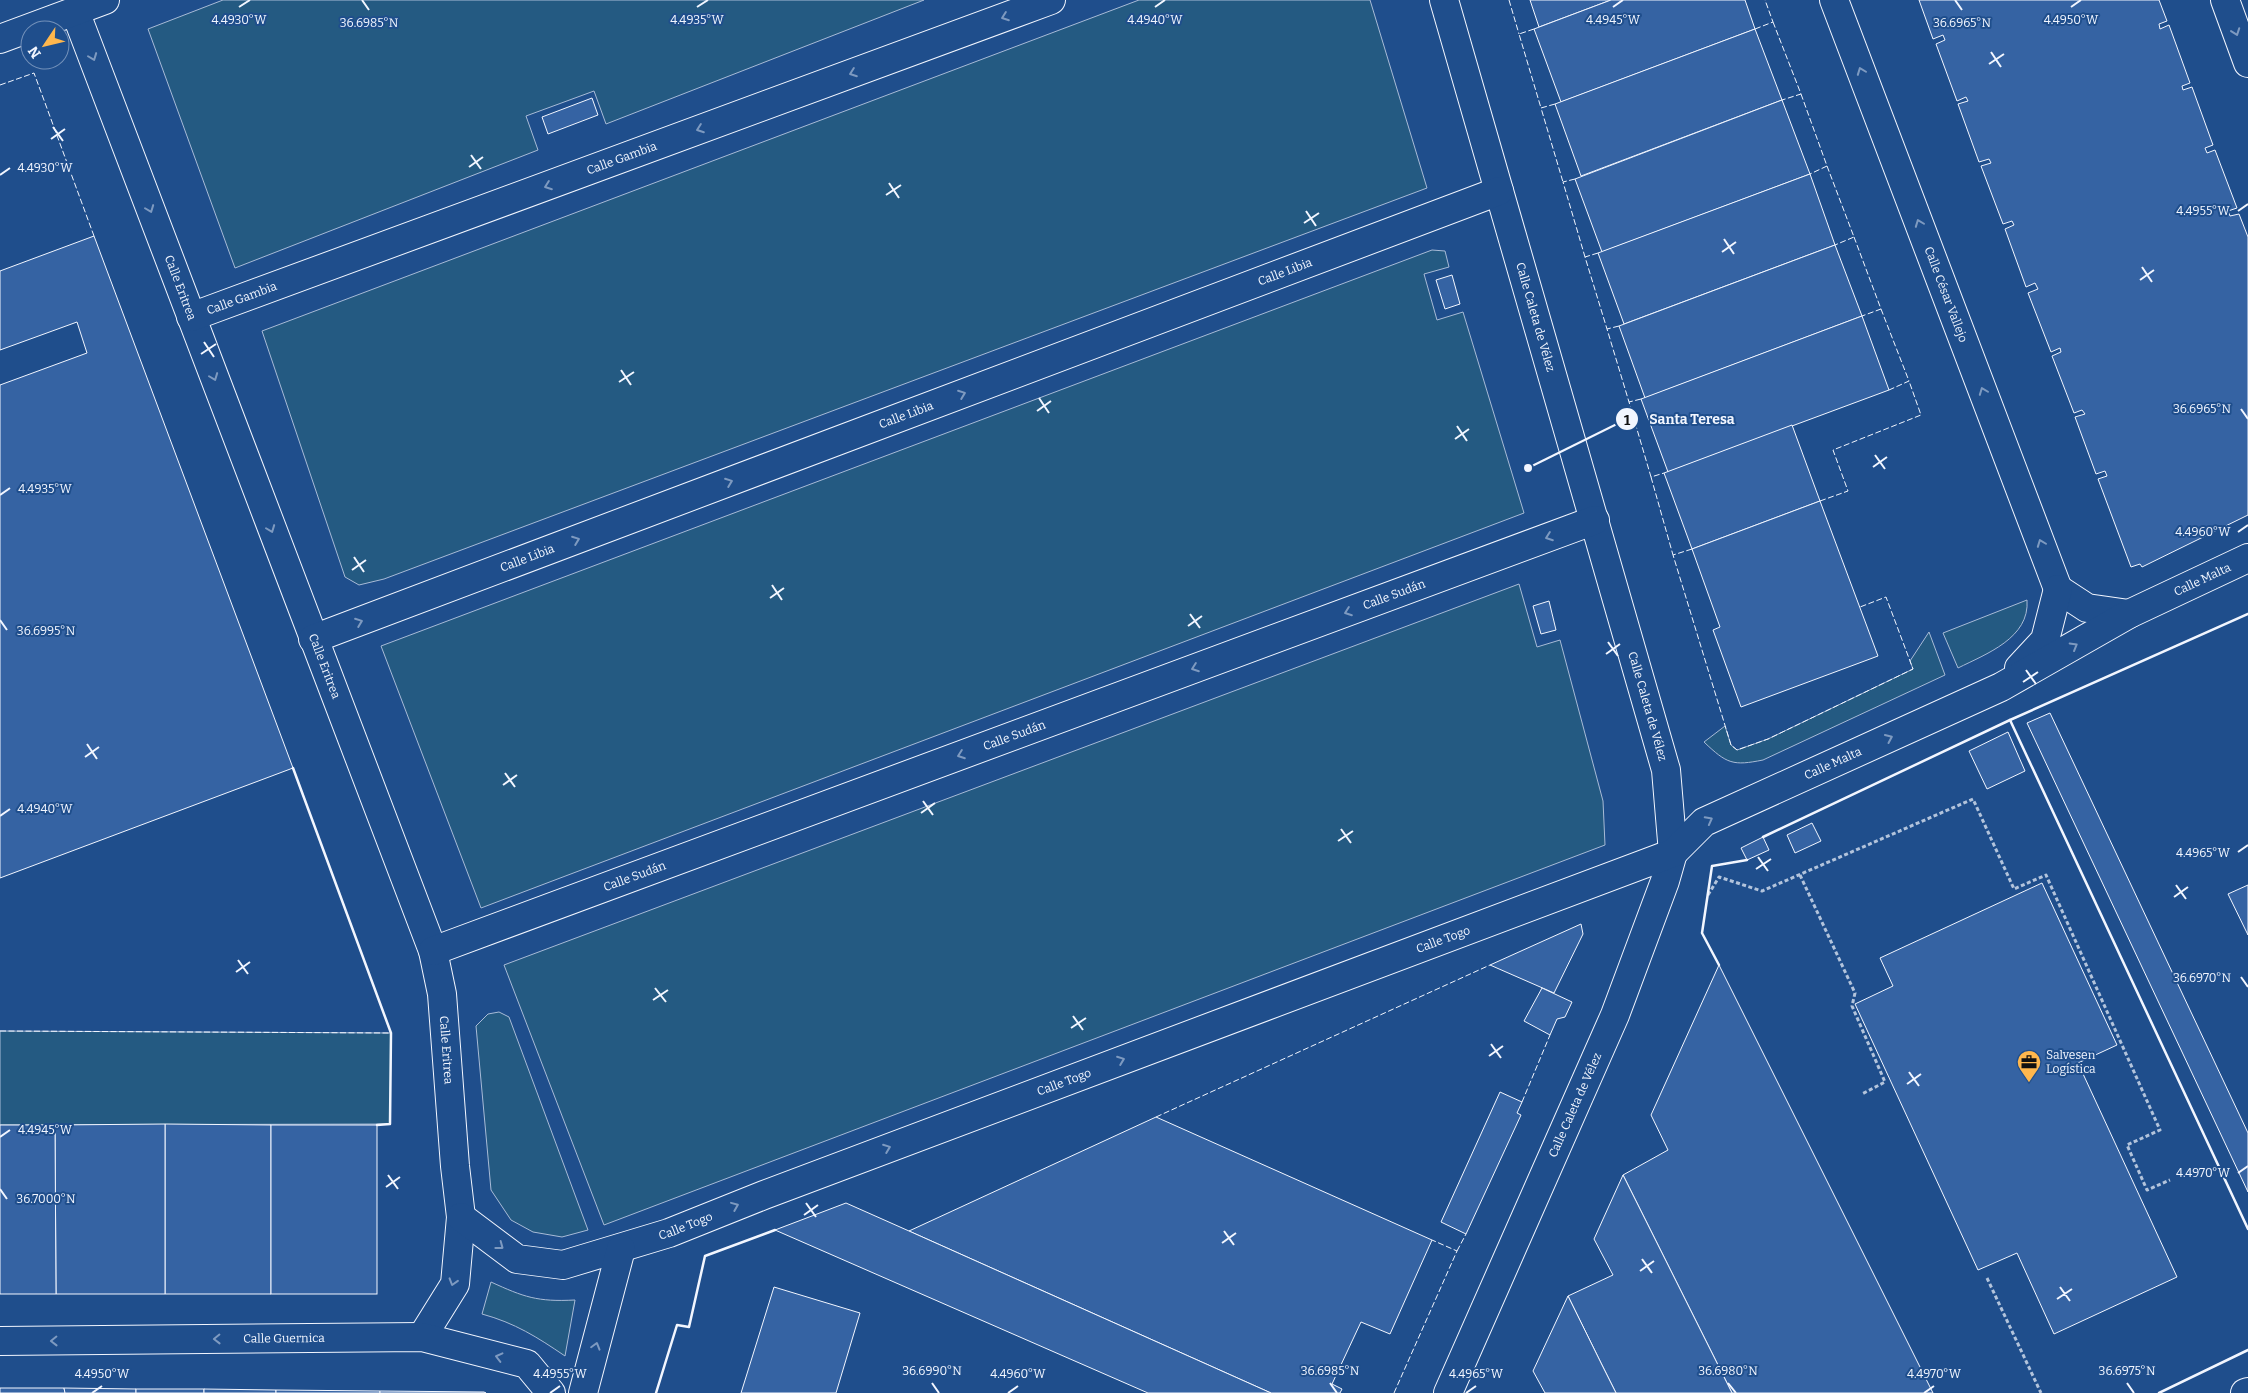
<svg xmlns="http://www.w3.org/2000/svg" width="2248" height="1393" viewBox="0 0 2248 1393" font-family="Bitter,serif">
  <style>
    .green { fill: #245a82; stroke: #a8bbd7 }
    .building { fill: #3563a3; stroke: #f2f6ff }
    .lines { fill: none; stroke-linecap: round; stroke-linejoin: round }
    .minor-casing { stroke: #f2f6ff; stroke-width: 30 }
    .path { stroke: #b3c4dc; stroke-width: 3; stroke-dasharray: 4 2.5; stroke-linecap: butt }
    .minor { stroke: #1f4e8c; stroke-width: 28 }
    .fence { stroke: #f2f6ff; stroke-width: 1; stroke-dasharray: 6 2.5; stroke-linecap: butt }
    .wall { stroke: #f2f6ff; stroke-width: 2.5 }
    .oneway { stroke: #7e9ac0 }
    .ticks { fill: none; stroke: #f2f6ff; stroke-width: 2 }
    .labels { text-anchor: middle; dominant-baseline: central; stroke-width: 4; stroke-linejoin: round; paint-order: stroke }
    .street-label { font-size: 12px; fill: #f2f6ff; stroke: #1f4e8c }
    .poi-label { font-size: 12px; fill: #f2f6ff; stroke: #1f4e8c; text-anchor: start }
    .ticks-label { font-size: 12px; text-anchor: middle; fill: #f2f6ff; stroke: #1f4e8c; stroke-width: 4; stroke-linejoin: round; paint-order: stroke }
    .leader { fill: none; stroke: #f2f6ff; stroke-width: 2 }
    .callout-dot { fill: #f2f6ff; stroke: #1f4e8c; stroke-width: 2 }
    .mark-label { font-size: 15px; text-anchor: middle; font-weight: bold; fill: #111 }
    .callout-label { font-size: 14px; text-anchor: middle; font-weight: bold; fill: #f2f6ff; stroke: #1f4e8c; stroke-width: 4; stroke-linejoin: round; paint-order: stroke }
  </style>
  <rect width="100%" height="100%" fill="#1f4e8c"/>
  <g class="green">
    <polygon points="223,0 924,0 606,124 594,91 526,116 538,150 235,268 148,29"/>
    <polygon points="1139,0 1370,0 1427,188 384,579 359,585 345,577 262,331"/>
    <polygon points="1432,250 1445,251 1449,267 1424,274 1437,320 1463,312 1524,513 481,908 381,646"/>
    <polygon points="1519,584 1537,647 1560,640 1603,801 1605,845 604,1225 504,965"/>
    <path d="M2027 600C2030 638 1986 654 1958 668L1943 633Z"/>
    <path d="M1929 632 1945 675 1763 760C1733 766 1727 764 1704 742L1725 726 1731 745 1737 750 1768 739 1913 669 1910 661Z"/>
    <polygon points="499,1012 509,1017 588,1230 562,1237 533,1232 511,1220 491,1190 476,1026 488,1014"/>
    <polygon points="0,1031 391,1033 390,1124 0,1125"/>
    <path d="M491 1282C524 1297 537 1302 575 1300L565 1356C537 1337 515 1323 482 1314Z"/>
  </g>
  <g class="building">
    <polygon points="1530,0 1611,0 1539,27"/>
    <polygon points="1611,0 1745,0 1755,29 1561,102 1534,29"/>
    <polygon points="1919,0 2159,0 2167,21 2159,24 2160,29 2169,25 2190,83 2182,86 2183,90 2192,87 2213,145 2205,148 2207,153 2215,150 2237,208 2228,211 2230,216 2239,214 2248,237 2248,515 2142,567 2140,564 2131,567 2098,479 2107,476 2105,471 2096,474 2075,417 2085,414 2082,410 2074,413 2052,356 2061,352 2060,348 2051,352 2028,293 2038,289 2035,283 2026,287 2005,229 2014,225 2012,221 2003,224 1981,166 1991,163 1989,159 1979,162 1958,104 1968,101 1966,97 1957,101 1936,44 1945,40 1943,35 1933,39"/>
    <polygon points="1755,29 1782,100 1581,176 1555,104"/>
    <polygon points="592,98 598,115 548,134 542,117"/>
    <polygon points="1782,100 1810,174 1602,252 1575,179"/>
    <polygon points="1810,174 1835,245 1624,324 1598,253"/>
    <polygon points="94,236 293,768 0,878 0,385 87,353 77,322 0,350 0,271"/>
    <polygon points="1835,245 1862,316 1645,398 1619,326"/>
    <polygon points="1452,275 1460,304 1445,309 1436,280"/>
    <polygon points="1862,316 1889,390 1668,472 1641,399"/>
    <polygon points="1792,425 1820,501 1692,549 1664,473"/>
    <polygon points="1820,501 1878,656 1741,707 1713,630 1720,627 1692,549"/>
    <polygon points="1549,601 1556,630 1541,634 1533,606"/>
    <polygon points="2050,713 2248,1133 2248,1192 2027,723"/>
    <polygon points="2008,732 2025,771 1987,789 1969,751"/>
    <polygon points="1812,823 1821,841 1795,853 1787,835"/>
    <polygon points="1763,837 1769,850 1747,860 1741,848"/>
    <polygon points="2042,883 2117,1045 2078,1063 2177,1277 2054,1334 2017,1253 1978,1270 1855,1004 1893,986 1880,958"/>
    <polygon points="2248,885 2248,935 2228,894"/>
    <polygon points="1581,924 1583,934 1554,993 1490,965"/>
    <polygon points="1719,965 1933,1393 1732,1393 1623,1175 1668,1150 1651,1115"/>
    <polygon points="1542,988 1572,1002 1565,1017 1557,1019 1550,1035 1524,1021"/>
    <polygon points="1500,1092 1522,1102 1517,1113 1521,1115 1466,1234 1441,1222"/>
    <polygon points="1156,1117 1432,1240 1390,1334 1361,1322 1332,1384 1342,1389 1340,1393 1271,1393 909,1231"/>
    <polygon points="165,1124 271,1125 271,1294 165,1294"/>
    <polygon points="165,1124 165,1294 56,1294 55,1125"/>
    <polygon points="0,1125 55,1125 56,1294 0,1294"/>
    <rect x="271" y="1125" width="106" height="169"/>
    <polygon points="1623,1175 1732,1393 1616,1393 1602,1365 1568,1296 1613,1275 1594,1239"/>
    <polygon points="846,1203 909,1231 1271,1393 1148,1393 775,1230"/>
    <polygon points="774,1287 860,1313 836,1393 741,1393"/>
    <polygon points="1568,1296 1602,1365 1616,1393 1545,1393 1533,1371"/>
    <polygon points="0,1388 64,1388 65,1393 0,1393"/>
    <polygon points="64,1388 136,1389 136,1393 65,1393"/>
    <rect x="136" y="1389" width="68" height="4"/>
    <polygon points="204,1389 276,1390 276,1393 204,1393"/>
    <polygon points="276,1390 380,1391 380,1393 276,1393"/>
    <polygon points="380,1391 484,1392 486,1393 380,1393"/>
  </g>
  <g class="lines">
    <g class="minor-casing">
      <g id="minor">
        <path id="s1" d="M1444 0 1666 770 1673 853 1665 881 1615 1015 1448 1393"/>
        <path id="s2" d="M1834 0 2058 589"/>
        <polyline points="2225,0 2248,63"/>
        <path id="s3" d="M75 11 433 951 442 994 455 1166 461 1217 455 1284 422 1337"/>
        <polyline points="0,39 105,0"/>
        <path id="s4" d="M191 317 1051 0"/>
        <polyline points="2058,589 2087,608 2129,614"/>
        <path id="s5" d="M313 639 1499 191"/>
        <polyline points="2019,668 2045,640 2058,589"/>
        <path id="s6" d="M433 951 1595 520"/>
        <path id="s7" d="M461 1217 517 1259 563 1265 669 1233 764 1195 1673 853 1704 822 2001 687 2129 614 2248 558"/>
        <path id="s8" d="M0 1341 422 1337 527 1364 551 1393"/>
        <polyline points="583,1393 621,1249"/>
        <polyline points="2245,1393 2248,1392"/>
      </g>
    </g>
    <g class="path">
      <polyline points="1800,875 1855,993 1852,1006 1885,1082 1862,1094"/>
      <polyline points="1708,895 1719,877 1762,891 1973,799 2014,889 2046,875 2160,1130 2127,1145 2147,1190 2170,1180"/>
      <polyline points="1987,1278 2041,1393"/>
    </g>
    <use href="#minor" class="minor"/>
    <g class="fence">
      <polyline points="1509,0 1519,34"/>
      <polyline points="1773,22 1801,94 1782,100"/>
      <polyline points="1534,29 1519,34 1541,108"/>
      <polyline points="1755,29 1773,22 1765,0"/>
      <polyline points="0,85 34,73 94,236"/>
      <polyline points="1801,94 1827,166 1810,174"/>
      <polyline points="1555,104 1541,108 1563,182"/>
      <polyline points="1827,166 1854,237 1835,245"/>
      <polyline points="1575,179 1563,182 1585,257"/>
      <polyline points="1854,237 1881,309 1862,316"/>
      <polyline points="1598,253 1585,257 1607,329"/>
      <polyline points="1881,309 1909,381 1889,390"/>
      <polyline points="1619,326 1607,329 1629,402"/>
      <polyline points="1641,399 1629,402 1651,477 1664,473"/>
      <polyline points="1651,477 1673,555"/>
      <polyline points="1820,501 1848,491 1833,450 1921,415 1909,381"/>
      <polyline points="1692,549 1673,555 1731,745 1737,750 1768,739 1913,669 1886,597 1860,607"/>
      <polyline points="0,1031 391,1033"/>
      <polyline points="1522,1102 1550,1035"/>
      <polyline points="1156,1117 1490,965"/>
      <polyline points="1457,1251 1466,1234"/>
      <polyline points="1394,1393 1457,1251 1432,1240"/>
    </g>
    <g class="wall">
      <polyline points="2248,614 2010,720 2248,1229"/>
      <polyline points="293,768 391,1033 390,1124 377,1125"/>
      <polyline points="1763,837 2010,720"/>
      <polyline points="1719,965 1702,933 1712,866 1747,860"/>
      <polyline points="656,1393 677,1325 689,1327 705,1256 775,1230"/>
      <polyline points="2159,1393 2248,1350"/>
    </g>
  </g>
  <defs><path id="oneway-chevron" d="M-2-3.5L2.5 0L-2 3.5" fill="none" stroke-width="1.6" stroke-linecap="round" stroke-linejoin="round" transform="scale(1.25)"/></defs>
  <g class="oneway">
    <use href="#oneway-chevron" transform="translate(1005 17) rotate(160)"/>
    <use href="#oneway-chevron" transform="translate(2236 32) rotate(70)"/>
    <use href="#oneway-chevron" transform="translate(93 57) rotate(69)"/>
    <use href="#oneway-chevron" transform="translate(1861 71) rotate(-111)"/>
    <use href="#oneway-chevron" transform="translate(853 73) rotate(160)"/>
    <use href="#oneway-chevron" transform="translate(700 129) rotate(160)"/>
    <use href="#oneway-chevron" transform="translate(548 186) rotate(160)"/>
    <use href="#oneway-chevron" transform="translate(150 209) rotate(69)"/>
    <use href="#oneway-chevron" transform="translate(1919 223) rotate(-111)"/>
    <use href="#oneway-chevron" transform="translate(214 377) rotate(69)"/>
    <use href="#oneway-chevron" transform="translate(1983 391) rotate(-111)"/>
    <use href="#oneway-chevron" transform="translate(962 394) rotate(-21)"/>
    <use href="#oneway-chevron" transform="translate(729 482) rotate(-21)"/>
    <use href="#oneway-chevron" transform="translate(271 529) rotate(69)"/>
    <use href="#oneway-chevron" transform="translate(1549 537) rotate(160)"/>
    <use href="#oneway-chevron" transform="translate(576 540) rotate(-21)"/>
    <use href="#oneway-chevron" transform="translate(2041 543) rotate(-111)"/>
    <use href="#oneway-chevron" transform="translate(1348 612) rotate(160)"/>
    <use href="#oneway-chevron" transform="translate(359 622) rotate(-21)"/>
    <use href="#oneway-chevron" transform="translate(2074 646) rotate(-30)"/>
    <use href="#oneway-chevron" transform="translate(1195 668) rotate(160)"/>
    <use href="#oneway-chevron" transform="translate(1889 738) rotate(-24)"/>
    <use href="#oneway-chevron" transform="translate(961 755) rotate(160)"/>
    <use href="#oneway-chevron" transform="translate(1709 820) rotate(-28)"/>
    <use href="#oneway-chevron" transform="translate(1121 1060) rotate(-21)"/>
    <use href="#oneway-chevron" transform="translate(887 1148) rotate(-21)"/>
    <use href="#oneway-chevron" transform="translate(735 1206) rotate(-22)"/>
    <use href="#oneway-chevron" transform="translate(500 1246) rotate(37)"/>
    <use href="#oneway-chevron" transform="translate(453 1282) rotate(107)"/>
    <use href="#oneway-chevron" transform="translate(217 1339) rotate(179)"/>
    <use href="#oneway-chevron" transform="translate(54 1341) rotate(179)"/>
    <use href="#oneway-chevron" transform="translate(596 1346) rotate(-74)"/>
    <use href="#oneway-chevron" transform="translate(499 1357) rotate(-166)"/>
  </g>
  <path class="ticks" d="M362 0 369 10M1955 0 1962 10M239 7 250 0M697 7 708 0M1155 7 1165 0M1613 7 1623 0M2071 7 2081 0M1991 52 2001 67M1989 64 2004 54M53 127 63 141M51 139 65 129M471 155 481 169M469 167 483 157M0 175 10 168M889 183 899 198M886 195 901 185M1306 211 1316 226M2238 211 2248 204M1304 223 1319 213M1724 239 1734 254M1722 252 1736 242M2142 267 2152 282M2140 280 2154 270M204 342 214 357M201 354 216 344M621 370 631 385M619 382 634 372M1039 398 1049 413M2241 409 2248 419M1037 411 1051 401M1457 426 1467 441M1455 439 1469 429M1875 455 1885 469M1873 467 1887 457M0 495 10 488M2238 532 2248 525M354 557 364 572M352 570 366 560M772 585 782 600M770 598 784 588M1190 614 1200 628M0 620 7 630M1188 626 1202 616M1608 642 1618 656M1606 654 1620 644M2026 670 2036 684M2023 682 2038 672M87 744 97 759M85 757 99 747M505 773 515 787M503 785 517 775M923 801 933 815M921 813 935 803M0 816 10 809M1341 829 1351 843M1338 841 1353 831M2238 852 2248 845M1758 857 1768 871M1756 869 1771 859M2176 885 2186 899M2174 897 2188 887M238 960 248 974M236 972 250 962M2241 977 2248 987M655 988 666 1002M653 1000 668 990M1073 1016 1083 1030M1071 1028 1086 1018M1491 1044 1501 1058M1489 1056 1503 1046M1909 1072 1919 1086M1907 1084 1921 1074M0 1137 10 1130M2238 1173 2248 1166M388 1175 398 1189M386 1187 400 1177M0 1189 7 1199M806 1203 816 1217M804 1215 818 1205M1224 1231 1234 1245M1222 1243 1236 1233M1642 1259 1652 1273M1640 1271 1654 1261M2060 1287 2070 1301M2057 1299 2072 1289M932 1383 939 1393M1330 1383 1337 1393M1728 1383 1736 1393M2127 1383 2134 1393M92 1393 102 1386M550 1393 560 1386M1008 1393 1018 1386M1466 1393 1476 1386M1924 1393 1934 1386"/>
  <defs>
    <g id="office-pin" transform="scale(1.25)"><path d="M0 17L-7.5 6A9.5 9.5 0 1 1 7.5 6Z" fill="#ffb74d" stroke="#1f4e8c"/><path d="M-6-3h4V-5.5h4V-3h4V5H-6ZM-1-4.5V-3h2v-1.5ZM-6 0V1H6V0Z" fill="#111"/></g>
  </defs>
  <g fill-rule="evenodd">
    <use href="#office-pin" x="2029" y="1062"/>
  </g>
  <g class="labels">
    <g class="street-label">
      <text stroke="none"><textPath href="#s4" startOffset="459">Calle Gambia</textPath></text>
      <text stroke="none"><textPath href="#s5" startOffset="1039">Calle Libia</textPath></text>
      <text stroke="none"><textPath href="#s3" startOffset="296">Calle Eritrea</textPath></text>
      <text stroke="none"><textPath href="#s2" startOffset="315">Calle César Vallejo</textPath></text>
      <text stroke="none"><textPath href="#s4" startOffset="54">Calle Gambia</textPath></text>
      <text stroke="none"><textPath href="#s1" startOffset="330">Calle Caleta de Vélez</textPath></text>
      <text stroke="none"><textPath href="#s5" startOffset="634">Calle Libia</textPath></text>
      <text stroke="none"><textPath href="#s5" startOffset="229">Calle Libia</textPath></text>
      <text stroke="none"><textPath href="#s7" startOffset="1899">Calle Malta</textPath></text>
      <text stroke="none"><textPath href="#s6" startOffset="1025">Calle Sudán</textPath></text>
      <text stroke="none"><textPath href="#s3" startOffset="701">Calle Eritrea</textPath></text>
      <text stroke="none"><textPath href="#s1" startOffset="735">Calle Caleta de Vélez</textPath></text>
      <text stroke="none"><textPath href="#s6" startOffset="620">Calle Sudán</textPath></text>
      <text stroke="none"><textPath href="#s7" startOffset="1486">Calle Malta</textPath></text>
      <text stroke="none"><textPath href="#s6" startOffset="215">Calle Sudán</textPath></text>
      <text stroke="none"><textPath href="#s7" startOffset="1055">Calle Togo</textPath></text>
      <text stroke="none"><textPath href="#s3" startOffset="1106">Calle Eritrea</textPath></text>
      <text stroke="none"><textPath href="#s7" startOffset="650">Calle Togo</textPath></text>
      <text transform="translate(1575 1105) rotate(-66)">Calle Caleta de Vélez</text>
      <text stroke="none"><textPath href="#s7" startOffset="245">Calle Togo</textPath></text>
      <text stroke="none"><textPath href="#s8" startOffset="284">Calle Guernica</textPath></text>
    </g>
    <g class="poi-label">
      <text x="2046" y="1055">Salvesen<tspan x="2046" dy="14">Logística</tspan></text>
    </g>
  </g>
  <g class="ticks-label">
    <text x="239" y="24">4.4930°W</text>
    <text x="697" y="24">4.4935°W</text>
    <text x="1155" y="24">4.4940°W</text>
    <text x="1613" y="24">4.4945°W</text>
    <text x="2071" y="24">4.4950°W</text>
    <text x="369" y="27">36.6985°N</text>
    <text x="1962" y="27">36.6965°N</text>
    <text x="45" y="172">4.4930°W</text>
    <text x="2203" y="215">4.4955°W</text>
    <text x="2202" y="413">36.6965°N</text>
    <text x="45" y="493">4.4935°W</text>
    <text x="2203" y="536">4.4960°W</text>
    <text x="46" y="635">36.6995°N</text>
    <text x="45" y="813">4.4940°W</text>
    <text x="2203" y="857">4.4965°W</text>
    <text x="2202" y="982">36.6970°N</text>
    <text x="45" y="1134">4.4945°W</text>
    <text x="2203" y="1177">4.4970°W</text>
    <text x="46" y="1203">36.7000°N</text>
    <text x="932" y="1375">36.6990°N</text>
    <text x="1330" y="1375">36.6985°N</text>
    <text x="1728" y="1375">36.6980°N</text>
    <text x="2127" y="1375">36.6975°N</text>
    <text x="102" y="1378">4.4950°W</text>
    <text x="560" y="1378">4.4955°W</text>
    <text x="1018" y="1378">4.4960°W</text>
    <text x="1476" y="1378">4.4965°W</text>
    <text x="1934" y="1378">4.4970°W</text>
  </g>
  <path class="leader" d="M1528 468L1627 419"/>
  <g class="callout-dot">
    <circle cx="1528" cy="468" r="5"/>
    <circle cx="1627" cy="419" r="12"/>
  </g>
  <g class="mark-label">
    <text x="1627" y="425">1</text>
  </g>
  <g class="callout-label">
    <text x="1692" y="424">Santa Teresa</text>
  </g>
  <g transform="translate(45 45) rotate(235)"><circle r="24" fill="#1f4e8c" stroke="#7391ba"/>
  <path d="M0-4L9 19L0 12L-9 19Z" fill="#ffb74d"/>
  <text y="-8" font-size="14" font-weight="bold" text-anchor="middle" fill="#f2f6ff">N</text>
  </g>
</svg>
